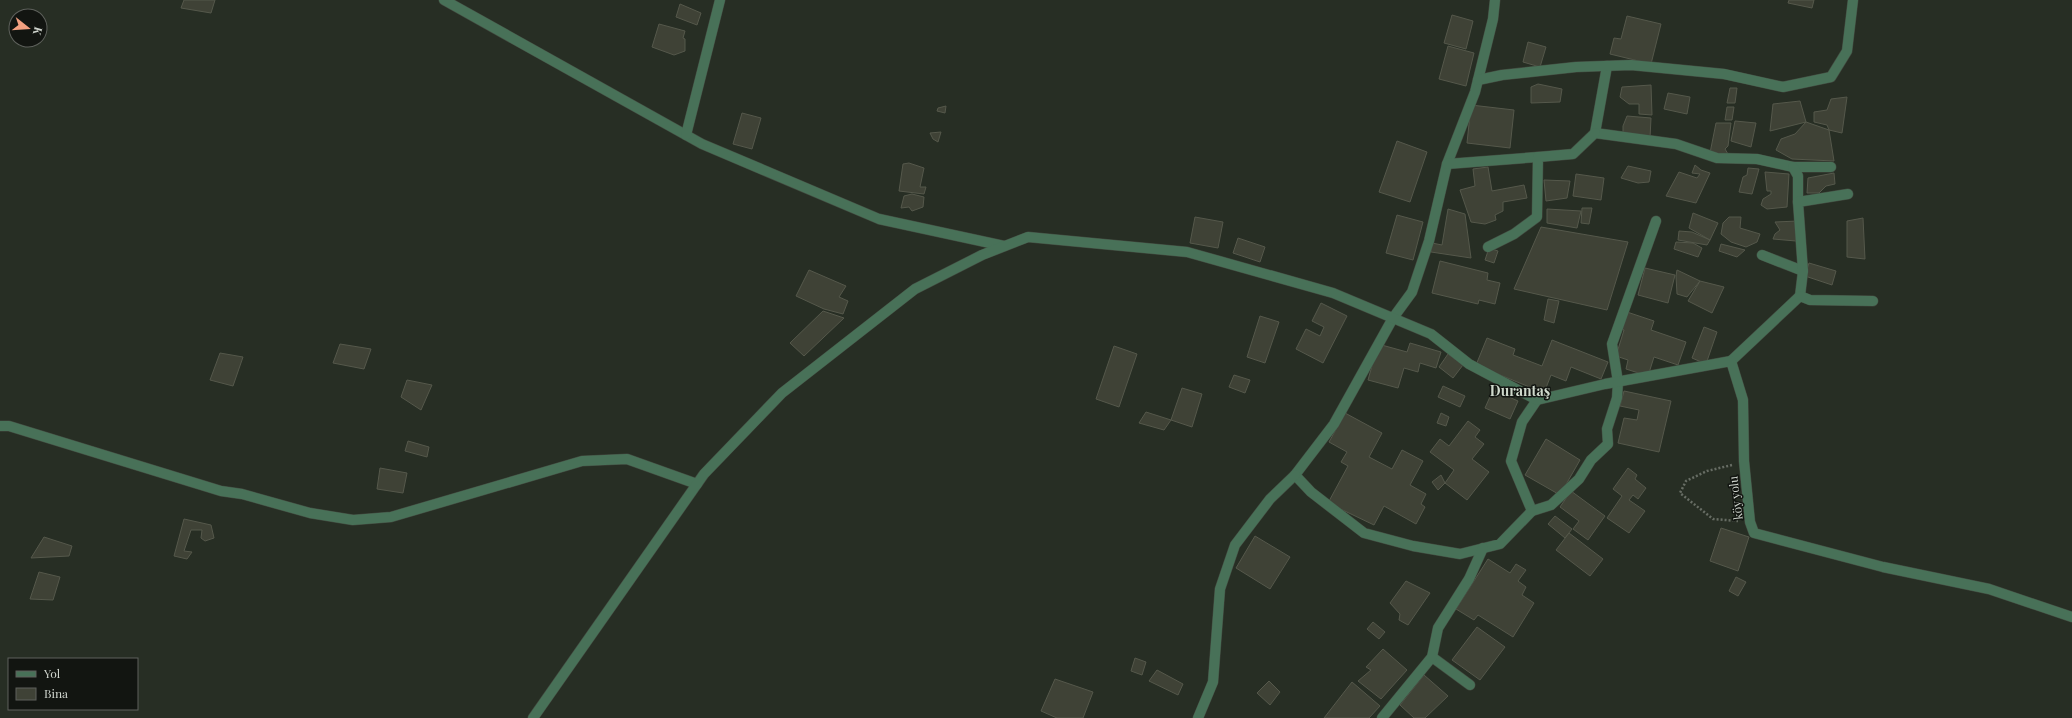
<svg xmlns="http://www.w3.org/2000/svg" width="2072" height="718" viewBox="0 0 2072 718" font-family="'Playfair Display',serif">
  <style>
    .building { fill: #3f4236; stroke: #55584b }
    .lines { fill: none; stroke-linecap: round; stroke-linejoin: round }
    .minor-casing { stroke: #42493f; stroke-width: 11 }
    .path { stroke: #676d64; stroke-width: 2.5; stroke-dasharray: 2 2; stroke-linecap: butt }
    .minor { stroke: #487158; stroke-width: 10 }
    .labels { text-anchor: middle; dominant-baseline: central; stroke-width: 3; stroke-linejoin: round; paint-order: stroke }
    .street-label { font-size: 12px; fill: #cfd4cd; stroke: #121511 }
    .quarter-label { font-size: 14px; font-weight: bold; fill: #cfd9cc; stroke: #121511 }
  </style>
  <rect width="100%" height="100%" fill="#272e24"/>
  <g class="building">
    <polygon points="184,0 215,0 211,13 181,8"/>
    <polygon points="1789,0 1814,0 1812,8 1788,3"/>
    <polygon points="680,4 701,13 697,25 676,17"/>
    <polygon points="1452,15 1473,21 1466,49 1444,43"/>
    <polygon points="1627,16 1661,24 1651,64 1610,54 1614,38 1621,39"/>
    <polygon points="659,24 685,31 683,38 685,39 685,51 674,55 652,47"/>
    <polygon points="1528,42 1546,47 1540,67 1523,62"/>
    <polygon points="1448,46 1474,53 1466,86 1439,79"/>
    <polygon points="1538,84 1562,89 1560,102 1531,103 1531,87"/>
    <polygon points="1651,85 1652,115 1639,114 1639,104 1629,104 1620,97 1622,87"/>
    <polygon points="1730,88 1737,88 1735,103 1727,103"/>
    <polygon points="1668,93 1690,97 1687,114 1664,109"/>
    <polygon points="1847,97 1842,133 1829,130 1827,125 1814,122 1814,112 1827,110 1831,99"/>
    <polygon points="1800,101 1806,122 1770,131 1773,104"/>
    <polygon points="1471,105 1514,110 1510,148 1467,143"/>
    <polygon points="946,106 945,113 937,111 938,108"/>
    <polygon points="1727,107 1734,107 1732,120 1725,120"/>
    <polygon points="742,113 761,118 752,149 733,144"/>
    <polygon points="1627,116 1651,118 1650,138 1623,134 1623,126"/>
    <polygon points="1735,121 1756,123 1751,147 1731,141"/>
    <polygon points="1806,122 1829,130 1834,161 1792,159 1776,150 1781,139 1795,134"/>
    <polygon points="1716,123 1731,123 1728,146 1725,149 1728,154 1710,153"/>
    <polygon points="941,132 938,142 933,139 930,133"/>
    <polygon points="1397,141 1427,152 1410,202 1379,192"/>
    <polygon points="909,163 924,168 920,187 926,187 924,194 899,191 903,164"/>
    <polygon points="1695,165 1701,170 1710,173 1696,203 1666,196 1679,172 1697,178 1700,174 1692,173"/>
    <polygon points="1628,166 1651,171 1649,182 1638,183 1621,178"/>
    <polygon points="1488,167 1492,191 1524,185 1527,198 1503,202 1503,211 1495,215 1496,220 1485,224 1471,222 1460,190 1475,186 1473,169"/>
    <polygon points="1748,168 1759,169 1752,194 1739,192 1743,177 1747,175"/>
    <polygon points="1765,172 1789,174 1787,207 1767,209 1761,205 1763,199 1771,194 1771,191 1767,191"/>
    <polygon points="1834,173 1835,184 1826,186 1819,193 1807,193 1808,178"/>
    <polygon points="1576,174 1604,178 1601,200 1573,196"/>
    <polygon points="1544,180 1570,181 1567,198 1546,201"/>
    <polygon points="912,194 924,197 923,207 912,211 909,207 901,208 904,196"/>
    <polygon points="1582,208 1592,208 1589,224 1581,223"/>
    <polygon points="1448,209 1465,214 1471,258 1431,252 1432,243 1442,245"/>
    <polygon points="1547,209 1581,211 1577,228 1547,223"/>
    <polygon points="1693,213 1718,223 1710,240 1689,228"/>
    <polygon points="1397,215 1423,222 1413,260 1386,253"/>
    <polygon points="1195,217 1223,222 1218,248 1190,243"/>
    <polygon points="1729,217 1741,217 1740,228 1760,234 1757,242 1746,247 1731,242 1721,234 1723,223"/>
    <polygon points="1863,218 1865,259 1847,257 1847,221"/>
    <polygon points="1798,221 1796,241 1773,239 1775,234 1780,230 1775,222"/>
    <polygon points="1541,227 1628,242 1607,310 1514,289"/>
    <polygon points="1679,231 1692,232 1710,240 1707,245 1678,240"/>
    <polygon points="1238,238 1265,247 1260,262 1233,253"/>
    <polygon points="1676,242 1693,243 1702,248 1698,257 1674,249"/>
    <polygon points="1721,244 1745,250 1737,257 1719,251"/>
    <polygon points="1489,248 1498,251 1494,263 1485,260"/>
    <polygon points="1440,261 1488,273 1487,280 1500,283 1495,304 1479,300 1478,304 1432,293"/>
    <polygon points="1809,263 1836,271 1832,285 1805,276"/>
    <polygon points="1645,268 1675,275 1668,303 1638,295"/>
    <polygon points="809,270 846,286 839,297 848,301 843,314 824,309 796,296"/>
    <polygon points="1677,270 1700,281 1687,297 1677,294 1676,276"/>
    <polygon points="1700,281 1724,287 1712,313 1688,301"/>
    <polygon points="1548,299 1559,301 1554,323 1544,320"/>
    <polygon points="1321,303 1347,316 1323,363 1296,349 1306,329 1320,336 1324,327 1312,321"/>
    <polygon points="823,311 844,318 804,356 790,343"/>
    <polygon points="1627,312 1654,321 1651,330 1686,342 1678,365 1654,357 1648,376 1626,369 1628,360 1616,356 1624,330 1622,329"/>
    <polygon points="1260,316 1279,322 1265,363 1247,357"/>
    <polygon points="1704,327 1717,332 1706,364 1692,358"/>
    <polygon points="1487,338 1515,349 1513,355 1542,366 1552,340 1608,362 1601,379 1571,367 1566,381 1551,375 1544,393 1476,365"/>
    <polygon points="1410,343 1441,352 1436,368 1420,363 1418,372 1404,368 1398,388 1368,380 1378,344 1407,352"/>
    <polygon points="340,344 371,349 364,369 333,363"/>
    <polygon points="1114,346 1137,354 1119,407 1096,399"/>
    <polygon points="220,353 243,357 233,386 210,380"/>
    <polygon points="1448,354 1463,365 1453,378 1439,367"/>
    <polygon points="1234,375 1250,380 1245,393 1229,387"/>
    <polygon points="407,380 432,385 421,410 401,397"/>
    <polygon points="1443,386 1465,396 1460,407 1438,397"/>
    <polygon points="1182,388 1202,394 1192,427 1171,420"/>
    <polygon points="1493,390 1518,401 1510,419 1485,408"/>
    <polygon points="1624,391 1671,401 1659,452 1618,443 1624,418 1637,420 1639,410 1620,406"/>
    <polygon points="1146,412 1171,420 1164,430 1139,423"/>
    <polygon points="1345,413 1382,433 1369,457 1392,469 1402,450 1423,461 1410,485 1426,494 1421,504 1425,507 1416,524 1384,506 1374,525 1328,503 1348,466 1341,462 1347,452 1329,442"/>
    <polygon points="1441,413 1449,417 1446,426 1437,423"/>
    <polygon points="1468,421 1480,430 1475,437 1484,444 1472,459 1489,472 1467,500 1445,483 1454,470 1430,452 1440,439 1449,446"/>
    <polygon points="1546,439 1580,460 1560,495 1525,475"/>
    <polygon points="408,441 429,447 427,457 405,451"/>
    <polygon points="380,468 407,473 403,493 377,489"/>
    <polygon points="1628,468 1637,475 1635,479 1646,488 1638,499 1633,495 1629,500 1645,511 1629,533 1607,518 1622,496 1613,489"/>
    <polygon points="1441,475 1445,483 1438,490 1432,482"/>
    <polygon points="1571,491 1605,516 1588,540 1573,529 1579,521 1560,507"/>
    <polygon points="1555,516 1572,529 1565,538 1548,524"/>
    <polygon points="184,519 211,525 214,538 205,541 201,538 202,530 191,530 184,551 192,552 187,559 174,556"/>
    <polygon points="1721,528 1749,537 1738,571 1710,561"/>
    <polygon points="1569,533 1603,559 1590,576 1556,550"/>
    <polygon points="1255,536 1290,557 1270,589 1236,568"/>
    <polygon points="44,537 72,546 69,556 31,558"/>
    <polygon points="1488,559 1510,573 1516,564 1526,570 1518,581 1526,587 1522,595 1534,603 1513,637 1478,615 1474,620 1456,609"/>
    <polygon points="39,572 60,577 53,600 30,599"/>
    <polygon points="1736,577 1746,582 1738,596 1729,591"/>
    <polygon points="1406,581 1430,593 1408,625 1399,620 1400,614 1390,603"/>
    <polygon points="1373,622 1385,632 1379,639 1367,629"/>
    <polygon points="1477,627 1505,647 1480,680 1452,660"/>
    <polygon points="1383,649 1407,670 1381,699 1358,681 1371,670 1366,667"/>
    <polygon points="1135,658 1146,662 1142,675 1131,671"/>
    <polygon points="1157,670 1183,684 1178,695 1149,681"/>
    <polygon points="1424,675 1448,696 1425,718 1414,718 1400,705"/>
    <polygon points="1055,679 1093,692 1083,718 1057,718 1041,711"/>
    <polygon points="1269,681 1280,692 1270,705 1257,693"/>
    <polygon points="1352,682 1380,706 1369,718 1324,718"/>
  </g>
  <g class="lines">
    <g class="minor-casing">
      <g id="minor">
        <polyline points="444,0 702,144 879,219 1004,246"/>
        <polyline points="1495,0 1493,19 1475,92 1447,164 1429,241 1412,292 1393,318 1334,424 1295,475 1311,492 1364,533 1413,546 1460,554 1500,544 1532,511 1511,461 1522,422 1537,400"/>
        <polyline points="1607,66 1595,133 1676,144 1717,158 1757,159 1793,167 1831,167"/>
        <polyline points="1478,80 1502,75 1576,67 1631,65 1724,74 1783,87 1831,77 1847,51 1853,0"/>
        <polyline points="686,135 720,0"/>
        <polyline points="1447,164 1538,157"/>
        <polyline points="1793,167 1798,176 1798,202"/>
        <polyline points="1488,247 1514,234 1537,217 1538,157 1573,154 1595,133"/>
        <polyline points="1762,255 1803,271"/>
        <polyline points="1800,296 1803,271 1798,202 1848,194"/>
        <polyline points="1731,361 1800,296 1810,300 1873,301"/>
        <polyline points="0,426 9,426 221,491 242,494 310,513 353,520 391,517 582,461 627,459 697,484"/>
        <polyline points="1532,511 1551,505 1579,479 1591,460 1608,444 1607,429 1617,398 1618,382 1612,344 1656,221"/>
        <polyline points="1432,657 1470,685"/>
        <polyline points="533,718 704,474 782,393 915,289 982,255 1028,237 1187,252 1333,293 1431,334 1469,364 1537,400 1605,384 1731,361 1743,400 1744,461 1750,522 1754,533 1883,567 1989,589 2072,617"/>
        <polyline points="1198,718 1213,682 1220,589 1235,545 1270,499 1295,475"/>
        <polyline points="1382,718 1432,657 1438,628 1469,579 1483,548"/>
      </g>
    </g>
    <polyline class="path" points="1732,465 1707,471 1686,481 1680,493 1713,519 1738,521"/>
    <use href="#minor" class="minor"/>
  </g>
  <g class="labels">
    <g class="street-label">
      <text transform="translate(1735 498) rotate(-97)">köy yolu</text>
    </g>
    <g class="quarter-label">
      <text x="1520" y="390">Durantaş</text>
    </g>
  </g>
  <rect x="8" y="658" width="130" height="52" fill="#121511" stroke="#5e615c"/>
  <rect x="16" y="671" width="20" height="6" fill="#487158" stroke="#5e615c"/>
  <text x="44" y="678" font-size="12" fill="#cfd4cd">Yol</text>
  <rect x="16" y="688" width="20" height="12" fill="#3f4236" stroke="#5e615c"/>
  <text x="44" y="698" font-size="12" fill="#cfd4cd">Bina</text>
  <g transform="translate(28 28) rotate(107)"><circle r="19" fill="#121511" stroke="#5e615c"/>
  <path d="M0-3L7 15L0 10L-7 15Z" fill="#f2a080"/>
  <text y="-6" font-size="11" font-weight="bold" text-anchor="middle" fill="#cfd4cd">K</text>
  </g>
</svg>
